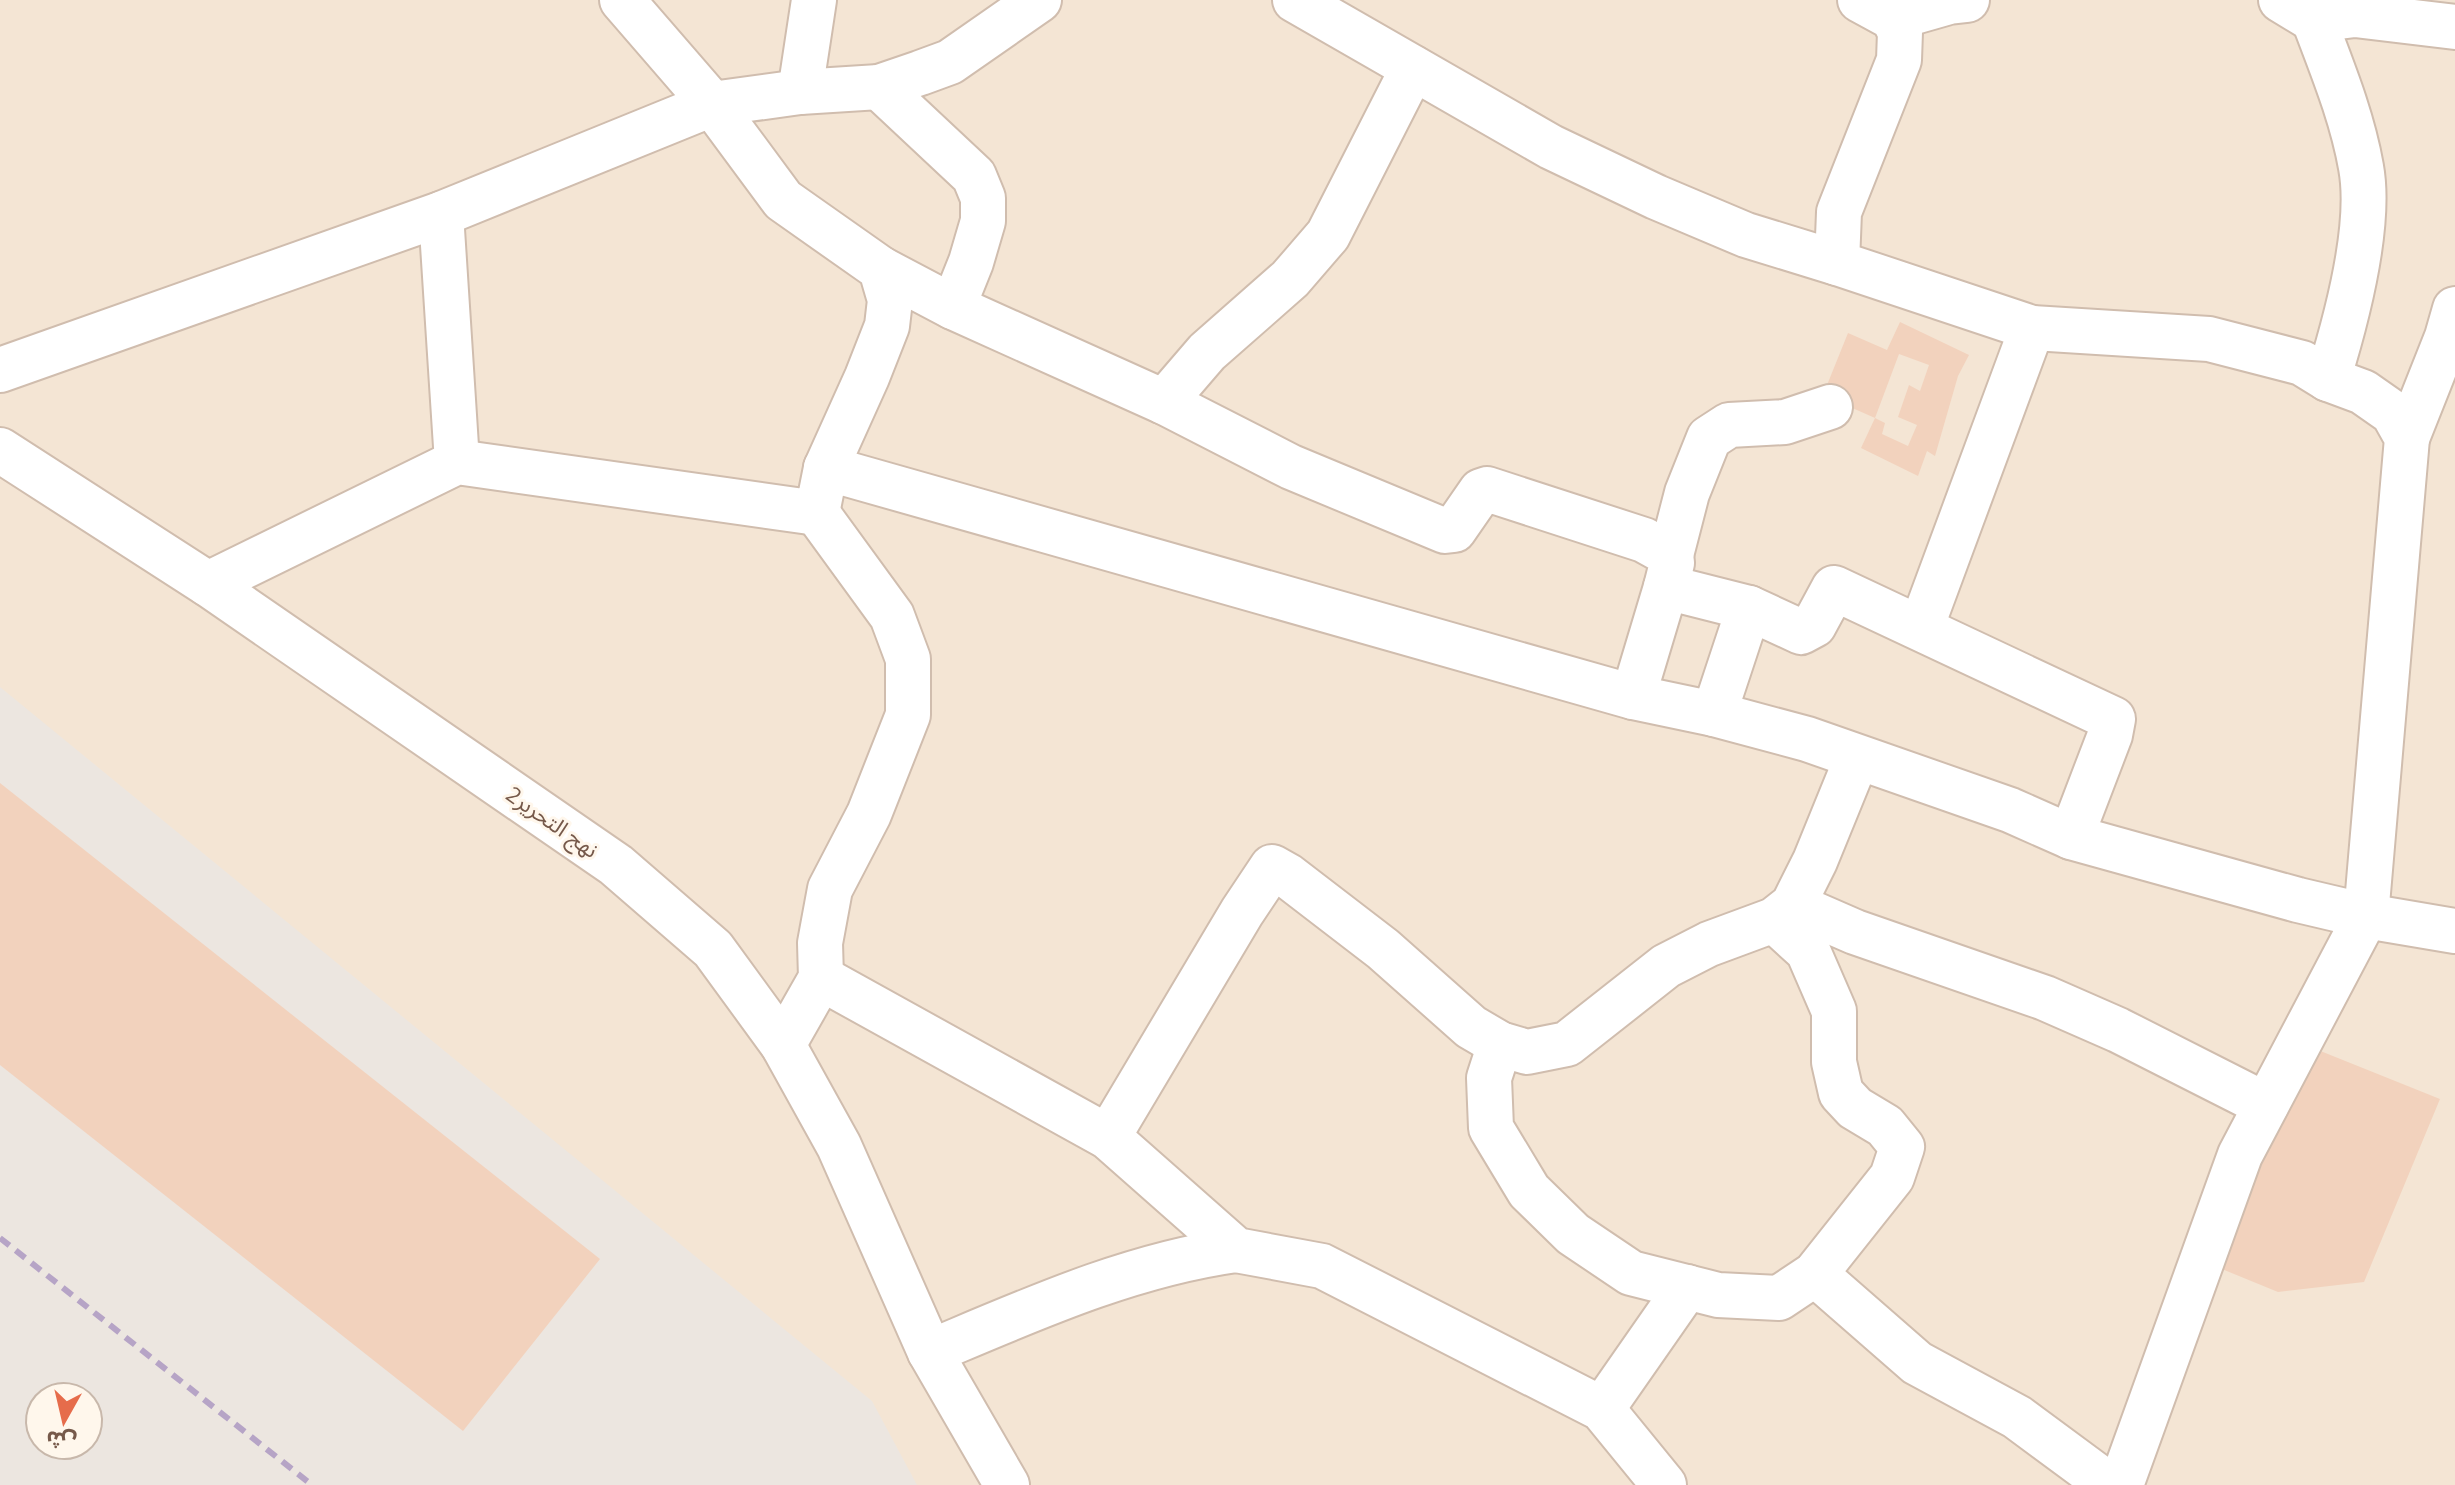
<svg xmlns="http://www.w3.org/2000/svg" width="2455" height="1485" viewBox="0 0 2455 1485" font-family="'Open Sans','Noto Sans Arabic',sans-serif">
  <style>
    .residential { fill: #f4e5d4; fill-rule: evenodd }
    .industrial { fill: #ece6e0; fill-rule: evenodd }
    .building { fill: #f2d2bd }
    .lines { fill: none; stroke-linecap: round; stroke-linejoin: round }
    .minor-casing { stroke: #d0bdae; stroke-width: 48 }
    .minor { stroke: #fff; stroke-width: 44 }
    .rail { stroke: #b6a4c6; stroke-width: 6; stroke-dasharray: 12 8; stroke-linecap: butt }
    .labels { text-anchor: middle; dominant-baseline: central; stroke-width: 6; stroke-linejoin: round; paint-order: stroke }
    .street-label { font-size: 22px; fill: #76594a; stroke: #fff7ec }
  </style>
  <rect width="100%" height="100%" fill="#fcf3e6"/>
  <path class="residential" d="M0 0H2455V1485H0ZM40 1397H88V1445H40Z"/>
  <path class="industrial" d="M0 687 872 1401 917 1485H0ZM40 1397H88V1445H40Z"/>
  <g class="building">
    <polygon points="1900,322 1969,355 1958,376 1935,456 1927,451 1918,476 1861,448 1875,418 1885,423 1882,434 1908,446 1917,425 1898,417 1909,385 1920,391 1929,365 1899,354 1875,418 1823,395 1848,333 1887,350"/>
    <polygon points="0,783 600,1259 463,1431 0,1065"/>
    <polygon points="2303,1044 2440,1099 2364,1282 2278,1292 2217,1267"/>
  </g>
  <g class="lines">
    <g class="minor-casing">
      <g id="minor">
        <polyline points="1295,0 1551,147 1656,197 1746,235 1837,263"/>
        <polyline points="1860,0 1893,18 1900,32 1899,60 1839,212 1837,263 2032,328 2209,339 2302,363 2328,379 2363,392 2393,413 2407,438 2366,916 2240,1155 2121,1485"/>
        <polyline points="2281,0 2314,20 2355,15 2455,27"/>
        <polyline points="1893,18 1949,2 1967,0"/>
        <path d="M2314 20C2332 68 2352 116 2361 167 2372 227 2346 321 2328 379"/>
        <polyline points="879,87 974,176 983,198 983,221 971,262 953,307"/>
        <polyline points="800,92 814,0"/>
        <polyline points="441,214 457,462"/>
        <polyline points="881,269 953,307 1164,402 1291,467 1445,531 1454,530 1481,491 1487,489 1644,540 1671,555 1672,563 1666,587"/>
        <polyline points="0,370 441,214 712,104 800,92 879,87 920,73 950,62 1039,0"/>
        <polyline points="1164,402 1207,352 1290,279 1328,235 1413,68"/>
        <polyline points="2407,438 2447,337 2455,309"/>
        <polyline points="0,450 208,584 616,865 713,949 783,1045 839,1146 930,1352 1007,1485"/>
        <polyline points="826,468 1633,697 1714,714 1807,739 2010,810 2071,837 2298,900 2366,916 2455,931"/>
        <polyline points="1671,555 1687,493 1709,438 1729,425 1785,422 1830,407"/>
        <polyline points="208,584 457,462 817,513 826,468 867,377 887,326 890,300 881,269 783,200 712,104 622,0"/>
        <polyline points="1921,628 2032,328"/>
        <polyline points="1633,697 1666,587 1749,608"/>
        <polyline points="1714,714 1749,608 1801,632 1814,625 1834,588 2113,719 2110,735 2071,837"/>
        <polyline points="1793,905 1855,932 2045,998 2118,1030 2266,1105"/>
        <polyline points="821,978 1108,1137 1236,1250 1322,1266 1602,1409 1664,1485"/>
        <polyline points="1500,1044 1489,1078 1491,1128 1529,1191 1573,1234 1631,1273 1718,1295 1779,1298 1815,1274 1892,1177 1902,1147 1885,1126 1855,1108 1841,1093 1834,1062 1834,1011 1808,951 1774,920"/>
        <polyline points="783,1045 821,978 820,943 830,889 869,814 908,715 908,659 892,616 817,513"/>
        <polyline points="1108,1137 1242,912 1272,867 1288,876 1383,949 1471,1027 1500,1044 1527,1052 1567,1044 1666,966 1709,944 1774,920 1793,905 1815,861 1857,758"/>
        <polyline points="1815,1274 1917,1363 2017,1417 2109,1485"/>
        <path d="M930 1352C1030 1310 1129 1265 1236 1250"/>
        <polyline points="1602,1409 1687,1287"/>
      </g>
    </g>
    <use href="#minor" class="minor"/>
    <polyline class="rail" points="0,1238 312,1485"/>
  </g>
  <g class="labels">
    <g class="street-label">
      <text transform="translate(553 821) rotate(35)">نهج التحرير2</text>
    </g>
  </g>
  <g transform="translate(64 1421) rotate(188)"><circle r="38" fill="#fff7ec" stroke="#c8b8ab" stroke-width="2"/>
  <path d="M0-6L14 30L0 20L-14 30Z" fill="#e66c4b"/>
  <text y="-12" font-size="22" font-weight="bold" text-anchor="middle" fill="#76594a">ش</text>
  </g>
</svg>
